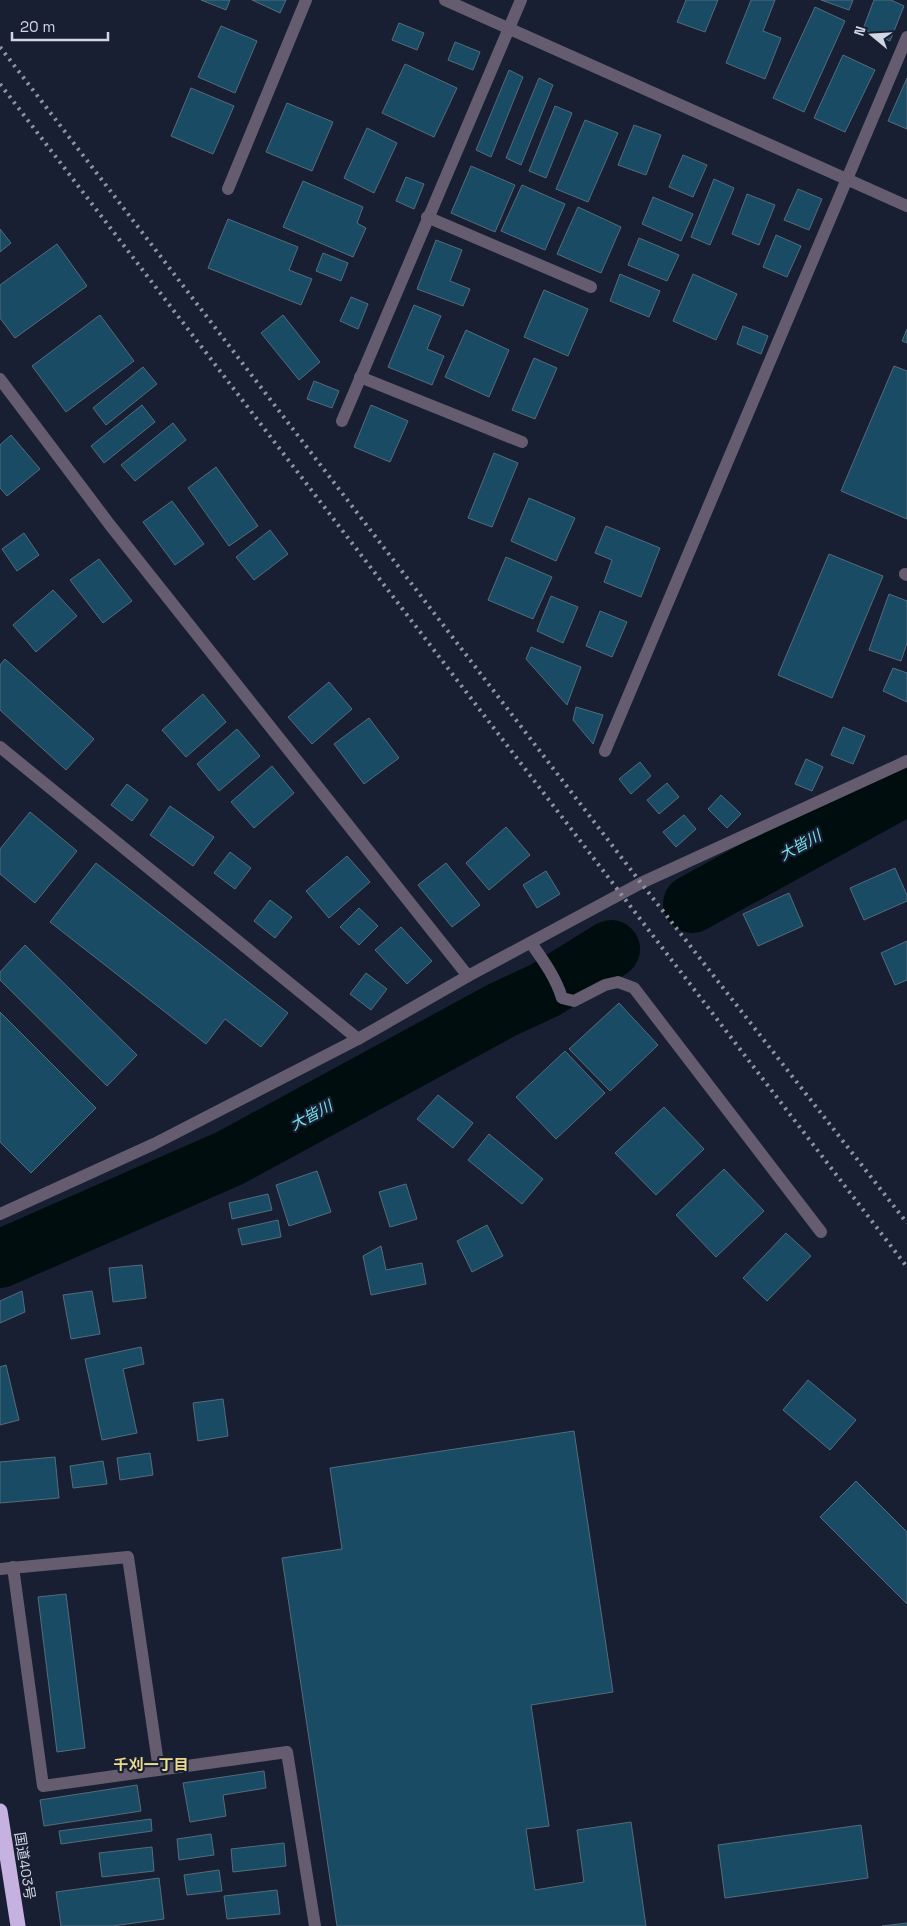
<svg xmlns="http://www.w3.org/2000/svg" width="907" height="1926" viewBox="0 0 907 1926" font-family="'Space Grotesk','Noto Sans JP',sans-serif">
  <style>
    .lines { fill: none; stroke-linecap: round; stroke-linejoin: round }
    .river { stroke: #000d0f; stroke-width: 58 }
    .building { fill: #194b65; stroke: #546c7b }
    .minor { stroke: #655d6f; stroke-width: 12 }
    .highway { stroke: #c6b2e1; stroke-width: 15 }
    .rail { stroke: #8e93a2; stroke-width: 4; stroke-dasharray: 2.5 5; stroke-linecap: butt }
    .labels { text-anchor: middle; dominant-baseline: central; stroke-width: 4.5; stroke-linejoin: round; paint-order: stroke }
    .street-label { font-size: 14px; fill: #d1d6e3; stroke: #191f32 }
    .water-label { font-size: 15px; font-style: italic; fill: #78e2e9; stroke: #191f32 }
    .neighbourhood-label { font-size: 15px; font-weight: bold; fill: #eddb8d; stroke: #191f32 }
  </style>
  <rect width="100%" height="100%" fill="#191f32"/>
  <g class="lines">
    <g class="river">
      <polyline points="692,904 907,786"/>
      <polyline points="0,1259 230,1158 502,1010 545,990 611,949"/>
    </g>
  </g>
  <g class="building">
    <polygon points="201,0 230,0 226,10"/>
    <polygon points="252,0 286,0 280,13"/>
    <polygon points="686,0 718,0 705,32 677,22"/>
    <polygon points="751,0 775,0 763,31 781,38 765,79 726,63"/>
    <polygon points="821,0 853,0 849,10"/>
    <polygon points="874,0 891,0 904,6 890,41 863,29"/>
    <polygon points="815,7 845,21 804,112 773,98"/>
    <polygon points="399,23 424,33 417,50 392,40"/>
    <polygon points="221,26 257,41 235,93 198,77"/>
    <polygon points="455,42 480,52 473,70 448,60"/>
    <polygon points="843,55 875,70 845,132 814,118"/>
    <polygon points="405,64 457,88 434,137 382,113"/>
    <polygon points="509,70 523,77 491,157 476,150"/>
    <polygon points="539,78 553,85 521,165 506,158"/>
    <polygon points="907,78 907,129 888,121"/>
    <polygon points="191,88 234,106 213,154 171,136"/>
    <polygon points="287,103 333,122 312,171 266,152"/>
    <polygon points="555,106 572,113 546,178 529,171"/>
    <polygon points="585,120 618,133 588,202 556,189"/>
    <polygon points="634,125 661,135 646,175 618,165"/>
    <polygon points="367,128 397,143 374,193 344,178"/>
    <polygon points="683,155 707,165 693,197 669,187"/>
    <polygon points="471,166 515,185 495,232 451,213"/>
    <polygon points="406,177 424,184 414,209 396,201"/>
    <polygon points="714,179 734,188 710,245 691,237"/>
    <polygon points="303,181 363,207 357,223 366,228 353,257 283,227"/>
    <polygon points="522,185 565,204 545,250 501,231"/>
    <polygon points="798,189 822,199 809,230 784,220"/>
    <polygon points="747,194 775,205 759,245 732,234"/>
    <polygon points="653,197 693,214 681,241 642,224"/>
    <polygon points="578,207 621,227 601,273 557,254"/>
    <polygon points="228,219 298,247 289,270 312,279 301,305 208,268"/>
    <polygon points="0,229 11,243 0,252"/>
    <polygon points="776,235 801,246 787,277 763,267"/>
    <polygon points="639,238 679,255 667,281 628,265"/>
    <polygon points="436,240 462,250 450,281 470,289 463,306 417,289"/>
    <polygon points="57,244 87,286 15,338 0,318 0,285"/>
    <polygon points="323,253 348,263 341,281 316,271"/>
    <polygon points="620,274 660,291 649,317 610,301"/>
    <polygon points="693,274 737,294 716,340 673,321"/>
    <polygon points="544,290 588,309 568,356 524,337"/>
    <polygon points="351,297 368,304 358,329 340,321"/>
    <polygon points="414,305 441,316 427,349 444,356 432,385 388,367"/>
    <polygon points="100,315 134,361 66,412 32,366"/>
    <polygon points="283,315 320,362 299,380 261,333"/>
    <polygon points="743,326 768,336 761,354 737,344"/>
    <polygon points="907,329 907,343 902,341"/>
    <polygon points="466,330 509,350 489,397 445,377"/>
    <polygon points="534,358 557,368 535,419 512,410"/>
    <polygon points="894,366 907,371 907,519 841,491"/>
    <polygon points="143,367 157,384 106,425 93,408"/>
    <polygon points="314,381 339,391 332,408 307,399"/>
    <polygon points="142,405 155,422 104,463 91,446"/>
    <polygon points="371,405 408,421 390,462 354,447"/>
    <polygon points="173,423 186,440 135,481 121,465"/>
    <polygon points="11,435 40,469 7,496 0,488 0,445"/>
    <polygon points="494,453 518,463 492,527 468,518"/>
    <polygon points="216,467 258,526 229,546 188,488"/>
    <polygon points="529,498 575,518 556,561 511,541"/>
    <polygon points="172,501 204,544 175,565 143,522"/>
    <polygon points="606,526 660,548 641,597 604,582 612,560 595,553"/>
    <polygon points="270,530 288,554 254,580 236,557"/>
    <polygon points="24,533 39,555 17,571 2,549"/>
    <polygon points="829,554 883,576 832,698 778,675"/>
    <polygon points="506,557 552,577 533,619 488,600"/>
    <polygon points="99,559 132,601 103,623 70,580"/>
    <polygon points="53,590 77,616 36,652 13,625"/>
    <polygon points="889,594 907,601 907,643 901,661 869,650"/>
    <polygon points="551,596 578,607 563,643 537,631"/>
    <polygon points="600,611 627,622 612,657 586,646"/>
    <polygon points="531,647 581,667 567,705 526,659"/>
    <polygon points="5,659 94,739 66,770 0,710 0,665"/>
    <polygon points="893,668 907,673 907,702 883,691"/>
    <polygon points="329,682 352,709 312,744 288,717"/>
    <polygon points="203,694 226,722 186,757 162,730"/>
    <polygon points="576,707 603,715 593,744 573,720"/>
    <polygon points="369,718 399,758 364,784 334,744"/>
    <polygon points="843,727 865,736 853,764 831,755"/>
    <polygon points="237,729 260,756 219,791 197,764"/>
    <polygon points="806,759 823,767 812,791 795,784"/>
    <polygon points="640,762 651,776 631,794 619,779"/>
    <polygon points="272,766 294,793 254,828 231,802"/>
    <polygon points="667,783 679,797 659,814 647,800"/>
    <polygon points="127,784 148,800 132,821 111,805"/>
    <polygon points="721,795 741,814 727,828 708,809"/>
    <polygon points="170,806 214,837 193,866 150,835"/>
    <polygon points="30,812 77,851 35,903 0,874 0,849"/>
    <polygon points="684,815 696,829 676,847 663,832"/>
    <polygon points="506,827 530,855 489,890 466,863"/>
    <polygon points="230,852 251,868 235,889 214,873"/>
    <polygon points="347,856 370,882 329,918 306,891"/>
    <polygon points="96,863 288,1013 261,1047 225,1019 206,1044 50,922"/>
    <polygon points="446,863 480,905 452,927 418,885"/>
    <polygon points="895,868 907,895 907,901 864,920 850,888"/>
    <polygon points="546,871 560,894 537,908 523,885"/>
    <polygon points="789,893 803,926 758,946 743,914"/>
    <polygon points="270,900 292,917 275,938 254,921"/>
    <polygon points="359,908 378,926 359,945 340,927"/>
    <polygon points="401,927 432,961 407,984 375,950"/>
    <polygon points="907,941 907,980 895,985 881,953"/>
    <polygon points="25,945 137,1055 107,1086 0,980 0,972"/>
    <polygon points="366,973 387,989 371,1010 350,994"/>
    <polygon points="619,1003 658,1045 610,1091 569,1049"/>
    <polygon points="0,1012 96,1108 31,1173 0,1142"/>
    <polygon points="565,1051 605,1093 556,1139 516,1097"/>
    <polygon points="438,1095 473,1123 453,1148 417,1119"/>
    <polygon points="664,1107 704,1149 656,1195 615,1153"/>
    <polygon points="489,1134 543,1179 522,1204 468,1160"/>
    <polygon points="724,1169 764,1211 716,1257 676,1215"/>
    <polygon points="317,1171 331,1212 289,1226 276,1185"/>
    <polygon points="406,1184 417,1219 390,1227 379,1192"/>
    <polygon points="268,1194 272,1210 232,1219 229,1203"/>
    <polygon points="278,1220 281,1237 242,1245 238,1229"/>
    <polygon points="487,1225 503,1256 472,1272 457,1241"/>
    <polygon points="786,1233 811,1256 767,1301 743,1278"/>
    <polygon points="381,1246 386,1270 422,1263 426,1284 371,1295 363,1256"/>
    <polygon points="142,1265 146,1298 113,1302 109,1268"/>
    <polygon points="22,1291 25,1312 0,1323 0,1301"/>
    <polygon points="92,1291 100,1334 71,1339 63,1295"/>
    <polygon points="141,1347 144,1364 123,1369 137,1433 102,1440 85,1359"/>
    <polygon points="6,1365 19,1420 0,1425 0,1367"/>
    <polygon points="808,1380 856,1420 830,1450 783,1410"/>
    <polygon points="223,1399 228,1436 198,1441 193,1403"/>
    <polygon points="574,1431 613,1692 531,1705 549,1826 526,1829 535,1890 584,1882 577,1830 631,1822 646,1926 337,1926 282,1558 342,1549 330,1468"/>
    <polygon points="150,1453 153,1475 120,1480 117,1458"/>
    <polygon points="55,1457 59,1498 0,1503 0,1462"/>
    <polygon points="103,1461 107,1484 73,1488 70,1466"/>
    <polygon points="856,1481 907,1532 907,1604 820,1517"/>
    <polygon points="66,1594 85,1748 57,1752 38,1597"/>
    <polygon points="264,1771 266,1788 223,1795 226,1816 190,1822 183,1783"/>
    <polygon points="137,1785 141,1811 44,1826 40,1800"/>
    <polygon points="151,1819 152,1831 61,1844 59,1831"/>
    <polygon points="861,1825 868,1878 725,1898 718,1845"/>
    <polygon points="211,1834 214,1855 179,1860 177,1839"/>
    <polygon points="284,1843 286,1866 233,1872 231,1849"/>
    <polygon points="152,1847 154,1871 102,1877 99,1853"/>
    <polygon points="219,1870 222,1891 187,1895 184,1875"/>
    <polygon points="159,1878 164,1919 112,1926 61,1926 56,1892"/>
    <polygon points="277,1890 280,1914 227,1919 224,1896"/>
    <polygon points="907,1923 907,1926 882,1926"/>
  </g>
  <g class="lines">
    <g class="minor">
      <polyline points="445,0 907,206"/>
      <polyline points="228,189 306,0"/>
      <polyline points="427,217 591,287"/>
      <polyline points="360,377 522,442"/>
      <polyline points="0,379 110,525 468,976"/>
      <polyline points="342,421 521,0"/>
      <polyline points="905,574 907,575"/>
      <polyline points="0,747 358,1039"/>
      <polyline points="605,751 907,37"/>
      <path d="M531 943C543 960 556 978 562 998L574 1001 605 985 618 982 634 988 821 1232"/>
      <polyline points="0,1214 154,1144 358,1039 468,976 641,883 907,761"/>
      <polyline points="13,1567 43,1786 287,1752 315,1926"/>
      <polyline points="0,1569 128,1557 159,1770"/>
    </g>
    <polyline class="highway" points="0,1811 18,1926"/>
    <g class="rail">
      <polyline points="0,47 641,883 907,1223"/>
      <polyline points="0,84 907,1267"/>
    </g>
  </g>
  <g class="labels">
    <g class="street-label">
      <text transform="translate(25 1866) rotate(81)">国道403号</text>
    </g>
    <g class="water-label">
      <text transform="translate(800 845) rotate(-29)">大皆川</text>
      <text transform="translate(311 1115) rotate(-28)">大皆川</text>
    </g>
    <g class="neighbourhood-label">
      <text x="151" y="1764">千刈一丁目</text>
    </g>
  </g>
  <g transform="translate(872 35) rotate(288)" stroke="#191f32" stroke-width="4" paint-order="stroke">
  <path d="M0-4L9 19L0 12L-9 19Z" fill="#d1d6e3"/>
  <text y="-8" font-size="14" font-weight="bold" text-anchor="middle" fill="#d1d6e3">N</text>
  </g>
  <path d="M12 32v8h96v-8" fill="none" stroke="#d1d6e3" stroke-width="2.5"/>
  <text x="20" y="32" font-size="15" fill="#d1d6e3" stroke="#191f32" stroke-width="4" paint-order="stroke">20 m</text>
</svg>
